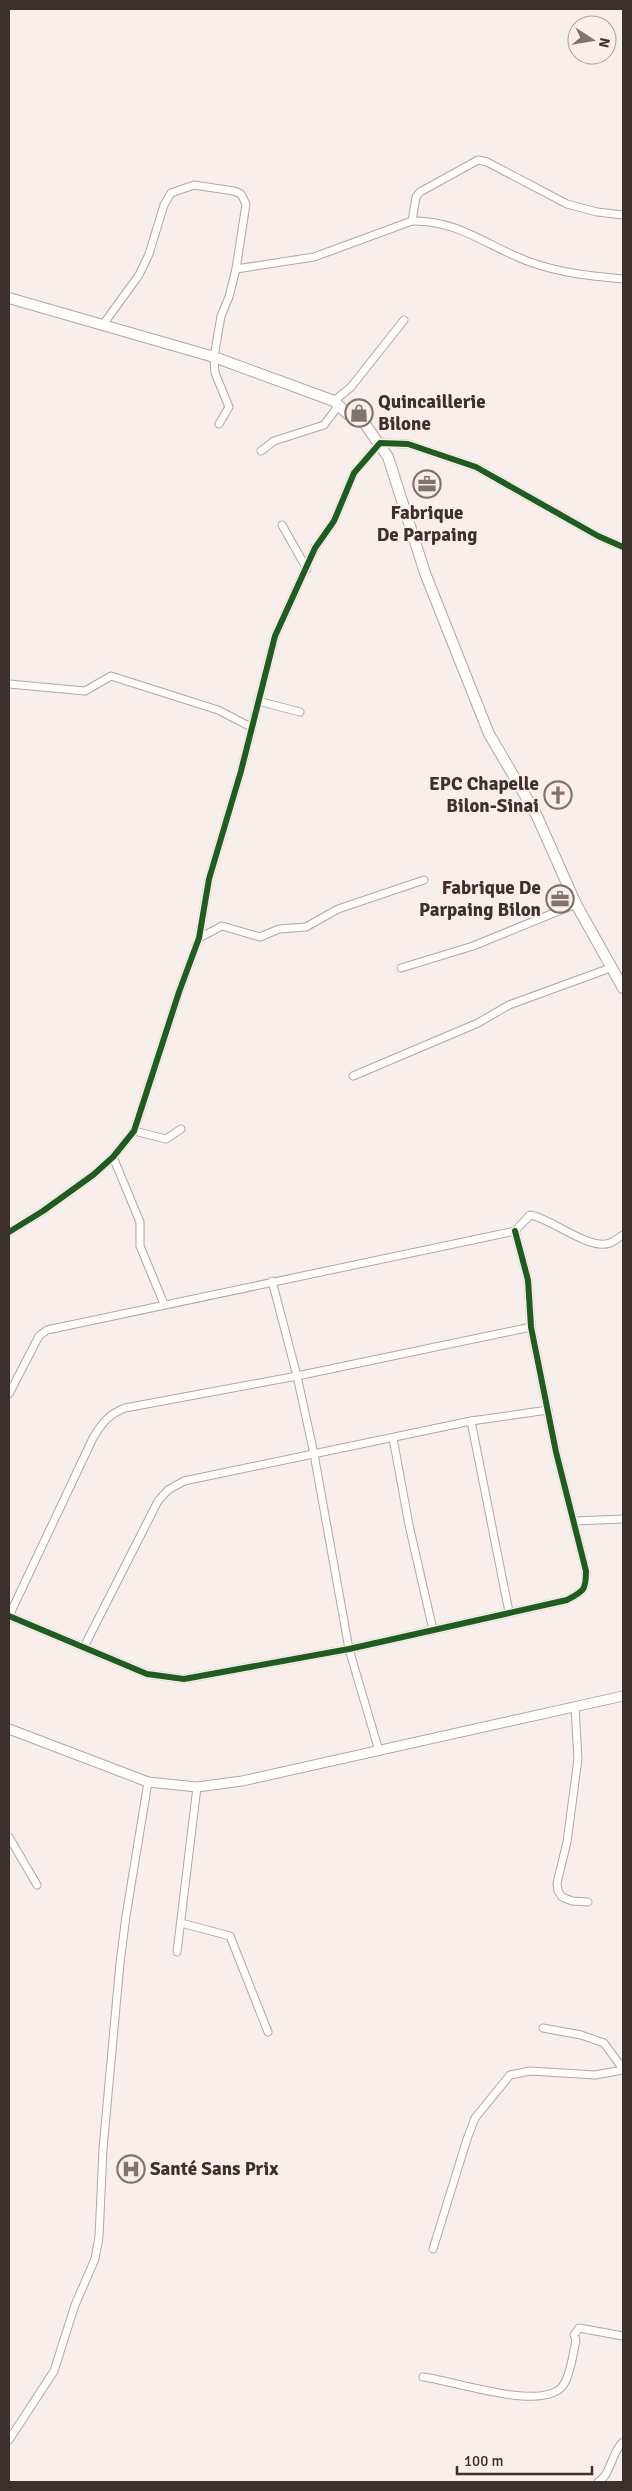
<svg xmlns="http://www.w3.org/2000/svg" width="632" height="2491" viewBox="0 0 632 2491" font-family="Signika,sans-serif">
  <style>
    .lines { fill: none; stroke-linecap: round; stroke-linejoin: round }
    .minor-casing { stroke: #b0a8a6; stroke-width: 9 }
    .tertiary-casing { stroke: #b0a8a6; stroke-width: 11 }
    .secondary-casing { stroke: #b0a8a6; stroke-width: 12 }
    .minor { stroke: #fefdfc; stroke-width: 7 }
    .tertiary { stroke: #fefdfc; stroke-width: 9 }
    .secondary { stroke: #fefdfc; stroke-width: 10 }
    .cycleway-casing { stroke: #fdece8; stroke-width: 9 }
    .cycleway { stroke: #1b5e20; stroke-width: 6 }
    .labels { text-anchor: middle; dominant-baseline: central; stroke-width: 4; stroke-linejoin: round; paint-order: stroke }
    .poi-label { font-size: 19px; font-weight: bold; fill: #3b302e; stroke: #fdece8; text-anchor: start }
  </style>
  <rect width="100%" height="100%" fill="#f8efed"/>
  <g class="lines">
    <g class="minor-casing">
      <g id="minor">
        <polyline points="412,221 416,197 420,192 478,160 487,162 567,204 597,212 623,215"/>
        <path d="M236 269 314 257 412 221C459 220 488 247 530 262 560 273 591 276 623 279"/>
        <polyline points="102,326 139,275 149,254 164,205 171,193 194,185 234,191 241,194 246,204 236,269 229,297 221,316 214,357 215,373 229,407 219,424"/>
        <polyline points="334,401 351,387 404,320"/>
        <polyline points="261,451 274,441 324,425 336,409 341,408"/>
        <polyline points="282,525 307,569"/>
        <polyline points="9,684 85,691 111,676 218,710 251,727"/>
        <polyline points="258,701 300,712"/>
        <polyline points="199,938 222,926 260,937 279,929 306,927 338,909 424,880"/>
        <polyline points="401,968 473,946 576,904"/>
        <polyline points="353,1076 478,1023 509,1005 613,967"/>
        <polyline points="134,1131 166,1139 181,1129"/>
        <polyline points="113,1157 140,1222 140,1246 164,1304"/>
        <polyline points="9,1232 43,1211 93,1175 113,1157 134,1131 179,992 199,938 209,879 241,771 275,636 315,548 334,521 354,473 380,443 408,444 476,467 598,536 623,547"/>
        <polyline points="272,1281 297,1376 314,1454 349,1649 379,1751"/>
        <path d="M9 1394 39 1336 47 1330 515 1231 530 1215C551 1218 589 1251 610 1243 615 1241 619 1237 623 1235"/>
        <polyline points="471,1421 509,1612"/>
        <polyline points="393,1438 409,1525 433,1630"/>
        <polyline points="575,1521 623,1519"/>
        <path d="M9 1616 147 1674 184 1679 349 1649 567 1600C584 1591 586 1590 586 1571L556 1452 531 1327 528 1280 515 1231"/>
        <path d="M9 1616 93 1438C102 1423 109 1414 125 1408L297 1376 531 1327"/>
        <polyline points="84,1647 158,1501 168,1490 184,1481 471,1421 548,1410"/>
        <polyline points="575,1708 578,1759 567,1842 557,1883 558,1891 562,1897 572,1901 588,1902"/>
        <polyline points="9,1837 37,1885"/>
        <polyline points="181,1923 230,1936 268,2032"/>
        <polyline points="177,1952 197,1787"/>
        <polyline points="543,2028 581,2035 604,2043 623,2069"/>
        <polyline points="433,2249 467,2139 475,2118 510,2075 530,2071 595,2075 623,2070"/>
        <path d="M423 2377C452 2380 546 2414 564 2384 571 2373 573 2353 576 2340L574 2335 579 2328 623 2336"/>
        <polyline points="9,2440 54,2371 75,2305 95,2259 99,2237 103,2149 120,1963 126,1916 148,1782"/>
        <path d="M598 2482C611 2475 611 2453 623 2442"/>
      </g>
    </g>
    <g class="tertiary-casing">
      <polyline id="tertiary" points="9,1729 148,1782 197,1787 242,1781 623,1696"/>
    </g>
    <g class="secondary-casing">
      <polyline id="secondary" points="9,298 214,357 334,401 349,415 365,424 388,457 425,573 489,734 536,814 576,904 623,988"/>
    </g>
    <use href="#minor" class="minor"/>
    <use href="#tertiary" class="tertiary"/>
    <use href="#secondary" class="secondary"/>
    <g class="cycleway-casing">
      <g id="cycleway">
        <polyline points="9,1232 43,1211 93,1175 113,1157 134,1131 179,992 199,938 209,879 241,771 275,636 315,548 334,521 354,473 380,443 408,444 476,467 598,536 623,547"/>
        <path d="M9 1616 147 1674 184 1679 349 1649 567 1600C584 1591 586 1590 586 1571L556 1452 531 1327 528 1280 515 1231"/>
      </g>
    </g>
    <use href="#cycleway" class="cycleway"/>
  </g>
  <defs>
    <g id="shop-ring" transform="scale(1.4375)"><circle r="9.5" fill="#fdece8" stroke="#7d7371" stroke-width="1.5"/><path d="M-5-2.5h2.3a2.7 3.5 0 0 1 5.4 0H5L5.5 6h-11ZM-1.5-2.5h3a1.5 2.3 0 0 0-3 0Z" fill="#7d7371"/></g>
    <g id="office-ring" transform="scale(1.4375)"><circle r="9.5" fill="#fdece8" stroke="#7d7371" stroke-width="1.5"/><path d="M-6-3h4V-5.5h4V-3h4V5H-6ZM-1-4.5V-3h2v-1.5ZM-6 0V1H6V0Z" fill="#7d7371"/></g>
    <g id="church-ring" transform="scale(1.4375)"><circle r="9.5" fill="#fdece8" stroke="#7d7371" stroke-width="1.5"/><path d="M-1.2-6h2.4v3.5h3.3v2.4h-3.3V6h-2.4V-.1h-3.3v-2.4h3.3Z" fill="#7d7371"/></g>
    <g id="hospital-ring" transform="scale(1.4375)"><circle r="9.5" fill="#fdece8" stroke="#7d7371" stroke-width="1.5"/><path d="M-5-5h3v3.5h4V-5h3V5h-3V1.5h-4V5h-3Z" fill="#7d7371"/></g>
  </defs>
  <g fill-rule="evenodd">
    <use href="#shop-ring" x="359" y="413"/>
    <use href="#office-ring" x="427" y="484"/>
    <use href="#church-ring" x="558" y="795"/>
    <use href="#office-ring" x="560" y="899"/>
    <use href="#hospital-ring" x="131" y="2169"/>
  </g>
  <g class="labels">
    <g class="poi-label">
      <text x="378" y="402">Quincaillerie<tspan x="378" dy="22">Bilone</tspan></text>
      <text x="427" y="513" text-anchor="middle">Fabrique<tspan x="427" dy="22">De Parpaing</tspan></text>
      <text x="539" y="784" text-anchor="end">EPC Chapelle<tspan x="539" dy="22">Bilon-Sinai</tspan></text>
      <text x="541" y="888" text-anchor="end">Fabrique De<tspan x="541" dy="22">Parpaing Bilon</tspan></text>
      <text x="150" y="2169">Santé Sans Prix</text>
    </g>
  </g>
  <rect width="632" height="2491" fill="none" stroke="#3b302e" stroke-width="20"/>
  <g transform="translate(592 40) rotate(102)"><circle r="24" fill="#fdece8" stroke="#afa19e"/>
  <path d="M0-4L9 19L0 12L-9 19Z" fill="#7d7371"/>
  <text y="-8" font-size="14" font-weight="bold" text-anchor="middle" fill="#3b302e">N</text>
  </g>
  <path d="M457 2466v8h135v-8" fill="none" stroke="#3b302e" stroke-width="2.5"/>
  <text x="464" y="2466" font-size="15" fill="#3b302e" stroke="#fdece8" stroke-width="4" paint-order="stroke">100 m</text>
</svg>
